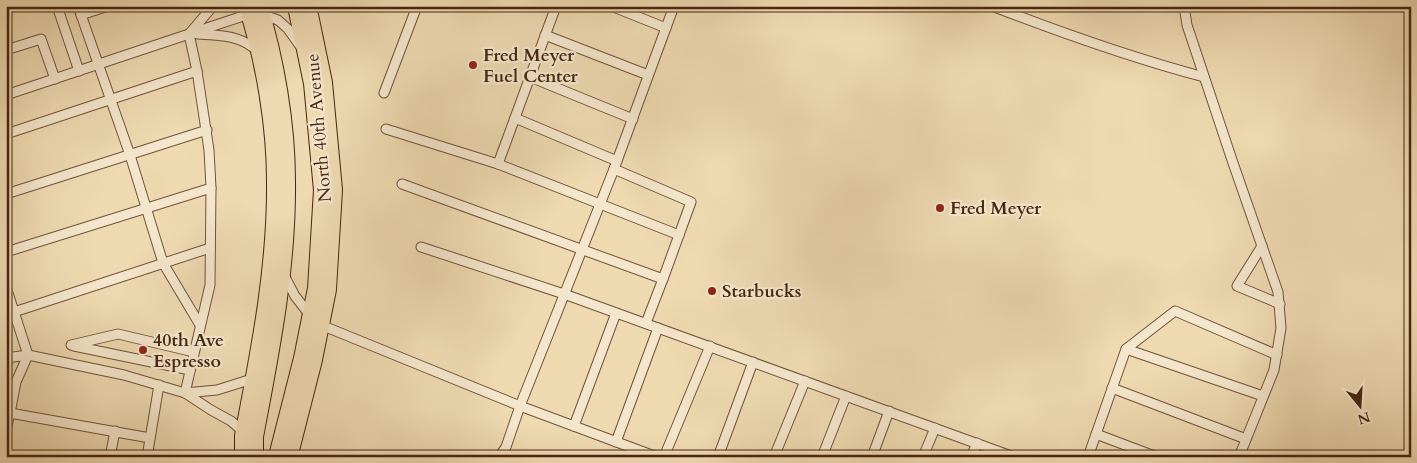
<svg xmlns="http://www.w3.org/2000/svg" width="1417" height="463" viewBox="0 0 1417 463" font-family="Cardo,serif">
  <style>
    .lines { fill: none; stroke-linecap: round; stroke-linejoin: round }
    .lane-casing { stroke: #70533a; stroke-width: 11 }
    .primary-casing { stroke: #462612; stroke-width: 30 }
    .lane { stroke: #f4e6cc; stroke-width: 9 }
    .primary { stroke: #eed9b1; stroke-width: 28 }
    .poi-dot { fill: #8f2418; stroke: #f4e6cc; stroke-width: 2 }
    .labels { text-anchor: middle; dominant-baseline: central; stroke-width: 4.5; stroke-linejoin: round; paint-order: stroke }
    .poi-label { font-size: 18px; font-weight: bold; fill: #462612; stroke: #f4e6cc; text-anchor: start }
    .street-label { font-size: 18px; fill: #462612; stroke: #f4e6cc }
  </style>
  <rect width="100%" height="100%" fill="#eed9b1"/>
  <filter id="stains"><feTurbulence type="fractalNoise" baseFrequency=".004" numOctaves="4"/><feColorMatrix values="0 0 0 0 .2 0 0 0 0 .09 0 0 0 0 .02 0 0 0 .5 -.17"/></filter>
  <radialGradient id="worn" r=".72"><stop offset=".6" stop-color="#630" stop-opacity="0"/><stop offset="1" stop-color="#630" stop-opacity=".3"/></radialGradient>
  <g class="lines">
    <g class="lane-casing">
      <g id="lane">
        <polyline points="57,6 79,71"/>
        <polyline points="78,6 130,155 163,263 200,325"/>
        <polyline points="611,6 666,28"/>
        <path d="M992 6C1062 33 1132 58 1204 77"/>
        <polyline points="1184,6 1187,25 1232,160 1278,292 1281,328 1274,370 1239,457"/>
        <polyline points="81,15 108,6"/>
        <polyline points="190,33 213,6"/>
        <path d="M197 34C219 35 242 35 258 52"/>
        <polyline points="545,35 648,75"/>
        <polyline points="6,50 41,39 55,79"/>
        <polyline points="530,77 633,119"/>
        <polyline points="384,93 417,6"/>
        <polyline points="6,95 255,12 278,20 288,29 301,47"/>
        <polyline points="515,118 617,161"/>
        <polyline points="386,129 498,164 556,6"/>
        <polyline points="6,134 197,71"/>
        <polyline points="498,164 679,235"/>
        <polyline points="402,184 663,279 691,202 614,169"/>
        <polyline points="6,194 207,130"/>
        <polyline points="1262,246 1237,286 1280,304"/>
        <polyline points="421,247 564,294 1014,457"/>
        <polyline points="6,252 211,188"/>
        <polyline points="284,275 295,296 316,323 520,406 657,457"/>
        <polyline points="6,287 28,355 124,375 185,393 211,410 231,421 245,433"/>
        <polyline points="14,312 210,248"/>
        <polyline points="646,323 663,279"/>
        <polyline points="71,345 118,334 194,352"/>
        <polyline points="74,346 190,370"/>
        <polyline points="1126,349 1263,396"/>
        <polyline points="6,358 28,355 16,382 10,413"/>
        <polyline points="1112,388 1246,439"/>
        <polyline points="185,393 210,285 211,188 209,150 197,71 189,34"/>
        <polyline points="185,393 217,390 255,378"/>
        <polyline points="574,426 616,313"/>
        <polyline points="6,430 10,413 150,438"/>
        <polyline points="1096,434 1157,457"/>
        <polyline points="616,442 658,328"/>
        <polyline points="110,457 115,431"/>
        <polyline points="147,457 159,385"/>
        <polyline points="499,457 506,447 520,406 614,169 674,6"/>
        <polyline points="664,457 710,346"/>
        <polyline points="718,457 753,362"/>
        <polyline points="774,457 805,381"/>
        <polyline points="822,457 846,396"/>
        <polyline points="872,457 889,411"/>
        <polyline points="923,457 935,428"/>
        <polyline points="971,457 977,443"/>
        <polyline points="1088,457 1126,349 1175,311 1277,355"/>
      </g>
    </g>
    <g class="primary-casing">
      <g id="primary">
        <path d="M249 457V436C265 352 282 267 281 181 281 125 270 60 253 6"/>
        <polyline points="283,457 308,359 322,289 328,190 318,83 302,6"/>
      </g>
    </g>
    <use href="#lane" class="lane"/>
    <use href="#primary" class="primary"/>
  </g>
  <g class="poi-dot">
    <circle cx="473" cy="65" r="5"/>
    <circle cx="940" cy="208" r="5"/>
    <circle cx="712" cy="291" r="5"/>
    <circle cx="143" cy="350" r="5"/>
  </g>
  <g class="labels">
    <g class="poi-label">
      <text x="483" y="55">Fred Meyer<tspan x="483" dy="21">Fuel Center</tspan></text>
      <text x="950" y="208">Fred Meyer</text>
      <text x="722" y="291">Starbucks</text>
      <text x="153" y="340">40th Ave<tspan x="153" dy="21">Espresso</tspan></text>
    </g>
    <g class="street-label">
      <text transform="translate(319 128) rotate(-95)">North 40th Avenue</text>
    </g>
  </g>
  <rect width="1417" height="463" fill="none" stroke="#eed9b1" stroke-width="25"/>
  <rect x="8" y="8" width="1402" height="448" fill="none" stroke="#462612" stroke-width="2.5"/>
  <rect x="12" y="12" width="1392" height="438" fill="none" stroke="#462612"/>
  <g transform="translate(1360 406) rotate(162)" stroke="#f4e6cc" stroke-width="4" paint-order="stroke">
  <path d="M0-4L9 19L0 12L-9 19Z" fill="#462612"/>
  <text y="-8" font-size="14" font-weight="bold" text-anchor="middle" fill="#462612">N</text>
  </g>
  <rect width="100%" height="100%" filter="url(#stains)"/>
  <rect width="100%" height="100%" fill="url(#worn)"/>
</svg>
